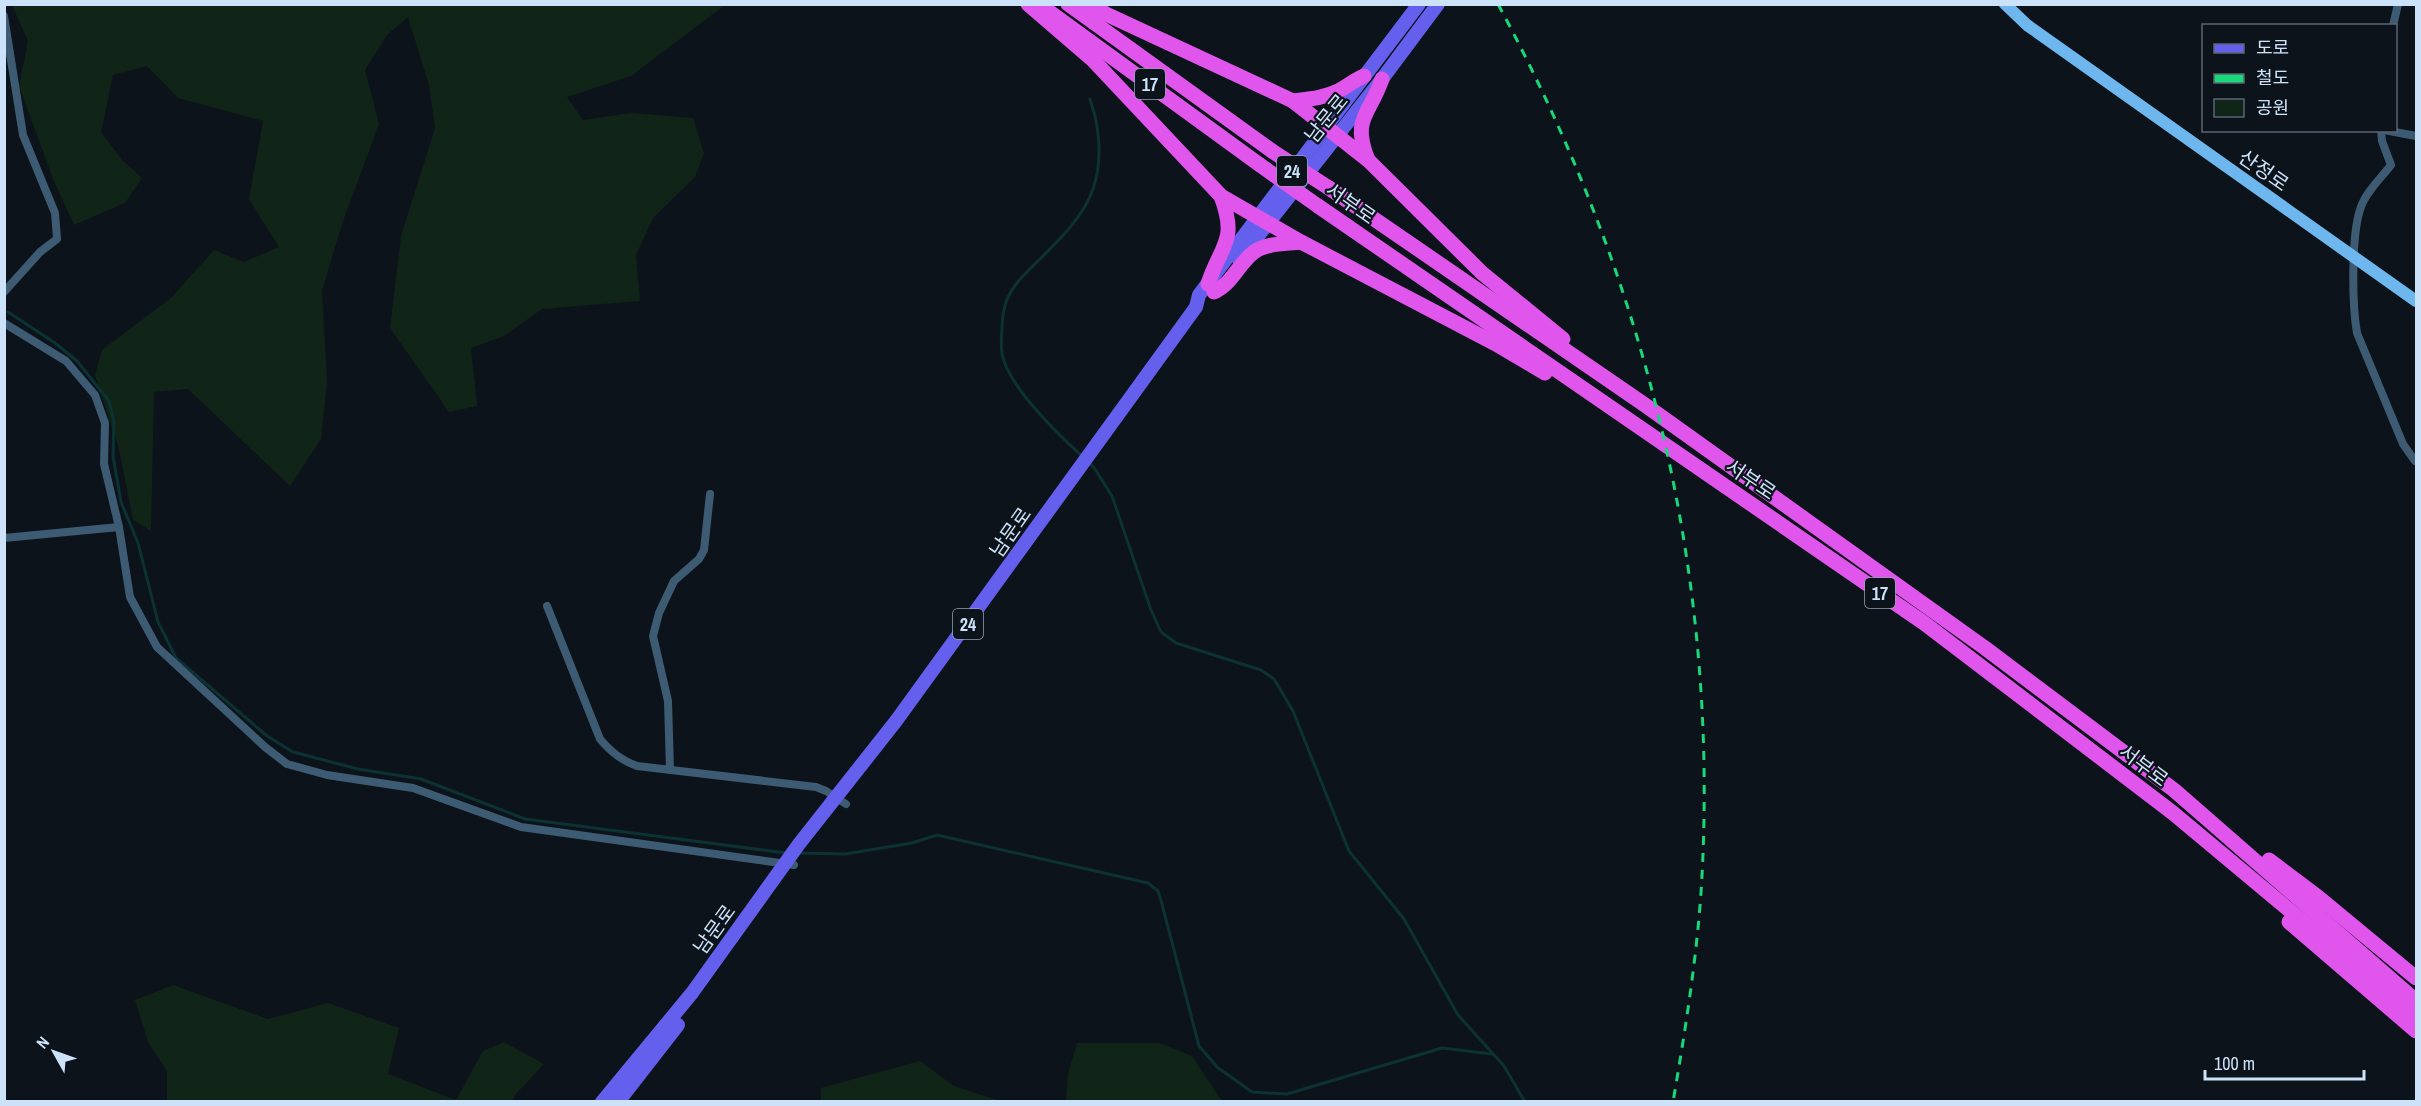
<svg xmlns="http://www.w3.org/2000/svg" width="2421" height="1106" viewBox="0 0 2421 1106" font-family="'Archivo Narrow','Noto Sans KR',sans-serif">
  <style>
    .green { fill: #112418 }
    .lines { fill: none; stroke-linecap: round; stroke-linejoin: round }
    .stream { stroke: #0d3233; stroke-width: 3 }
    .street { stroke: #3d5c74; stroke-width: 8 }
    .secondary { stroke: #6eb7ee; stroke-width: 12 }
    .primary { stroke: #6460ed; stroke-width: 14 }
    .highway { stroke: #e055eb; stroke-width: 15 }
    .rail { stroke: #19d879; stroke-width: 3; stroke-dasharray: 9 8; stroke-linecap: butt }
    .highway-bridge { stroke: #e055eb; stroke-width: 15 }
    .labels { text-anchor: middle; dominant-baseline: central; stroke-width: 4.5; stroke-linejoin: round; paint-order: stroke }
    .shield { fill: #0d131a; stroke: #93a4b6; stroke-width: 1.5 }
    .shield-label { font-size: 18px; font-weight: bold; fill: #cce2f9 }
    .street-label { font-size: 20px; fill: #cce2f9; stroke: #0d131a }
  </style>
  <rect width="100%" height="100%" fill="#0d131a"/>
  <g class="green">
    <polygon points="12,5 725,5 631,76 567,97 583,120 631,113 693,118 704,153 695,177 653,218 636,255 640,301 542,309 504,336 471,348 477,406 449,412 390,328 401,236 435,128 429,85 408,17 387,35 365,70 379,124 342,224 322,291 327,381 321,439 290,486 188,389 154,392 151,531 133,520 119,449 95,375 102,350 171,298 214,250 244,262 279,247 249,199 263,121 178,98 147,66 113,75 101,132 122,160 142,178 125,203 74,225 53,179 19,86 28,41"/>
    <polygon points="173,985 268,1019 328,1003 399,1028 388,1074 456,1100 483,1051 504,1042 544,1064 515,1095 512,1101 167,1101 167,1071 148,1042 135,1000"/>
    <polygon points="1077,1043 1160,1043 1192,1056 1222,1101 1066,1101 1068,1074"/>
    <polygon points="920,1061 954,1086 1000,1101 821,1101 821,1088"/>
  </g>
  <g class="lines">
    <g class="stream">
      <polyline points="8,312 55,343 77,361 109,401 114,422 113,456 121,502 138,543 158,622 176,658 267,736 293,752 358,769 421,779 525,819 786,853"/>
      <path d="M1083 457C1059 435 1007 385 1002 353 1001 346 1001 338 1002 330 1002 306 1008 291 1025 274 1050 248 1081 223 1093 189 1101 166 1100 139 1095 116 1094 110 1091 105 1090 99"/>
      <polyline points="1088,461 1095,469 1112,496 1151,610 1161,632 1176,643 1261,670 1274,679 1293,711 1349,851 1404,919 1458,1015 1504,1066 1525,1102"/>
      <polyline points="798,853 845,854 912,843 937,835 1148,883 1158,891 1162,904 1199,1046 1217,1067 1252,1092 1287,1094 1442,1048 1492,1054"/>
    </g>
    <g class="street">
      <polyline points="4,16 23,135 55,213 57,239 40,252 4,292"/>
      <polyline points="2393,26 2398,4"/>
      <path d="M2381 130 2382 141 2391 165C2381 178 2366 192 2361 207 2351 233 2352 305 2357 333L2403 444 2415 461"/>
      <polyline points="2384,130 2416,136"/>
      <polyline points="4,323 66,361 95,395 105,423 104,464 119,527"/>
      <polyline points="4,538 119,527 130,597 157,647 265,747 287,764 327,775 413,788 521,827 794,865"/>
      <path d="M547 606 600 739C611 752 621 760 637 766L816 787 826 791 846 804"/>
      <polyline points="670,770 668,701 653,636 659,613 674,581 699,559 704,550 710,494"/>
    </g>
    <polyline class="secondary" points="2005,4 2027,25 2416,301"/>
    <g class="primary">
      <polyline points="1239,260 1382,79 1438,4"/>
      <polyline points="602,1102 692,993 799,844 896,721 1196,307 1199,295 1419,4"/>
      <polyline points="618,1102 678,1025"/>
    </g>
    <g class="highway">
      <polyline points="1028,4 1093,60 1221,196 1301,242 1496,344 1545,373"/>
      <polyline points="1068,4 1272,151"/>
      <polyline points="1089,4 1106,14 1293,101 1368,160 1482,273 1563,339"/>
      <polyline points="1047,10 1260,165"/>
      <path d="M1293 101C1309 99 1324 98 1338 91 1347 87 1354 80 1364 76"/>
      <path d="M1368 160C1351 118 1370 115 1382 79"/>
      <polyline points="1329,188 1645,405 1985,648 2174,790 2416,1001"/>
      <polyline points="1318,206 1924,623 2173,813 2416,1016"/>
      <path d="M1208 284C1221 244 1238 242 1221 196"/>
      <path d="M1214 292C1233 283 1238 264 1254 252 1266 243 1286 244 1301 242"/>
      <polyline points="2269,860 2318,897 2416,978"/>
      <polyline points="2289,922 2416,1031"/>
    </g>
    <path class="rail" d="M1498 4C1647 281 1721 578 1701 893 1696 963 1685 1032 1673 1102"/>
    <g class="highway-bridge">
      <polyline points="1272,151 1329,188"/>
      <polyline points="1260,165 1318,206"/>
    </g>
  </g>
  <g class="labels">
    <g class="shield">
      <rect x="1135" y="69" width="30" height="30" rx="4.5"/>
      <rect x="1277" y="156" width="30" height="30" rx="4.5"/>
      <rect x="1865" y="578" width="30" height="30" rx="4.5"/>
      <rect x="953" y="609" width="30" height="30" rx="4.5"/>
    </g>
    <g class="shield-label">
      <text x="1150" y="84">17</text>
      <text x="1292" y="171">24</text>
      <text x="1880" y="593">17</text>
      <text x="968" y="624">24</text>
    </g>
    <g class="street-label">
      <text transform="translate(1326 118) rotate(-51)">남문로</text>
      <text transform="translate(2264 170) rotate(35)">산정로</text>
      <text transform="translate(1351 203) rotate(35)">서부로</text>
      <text transform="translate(1751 479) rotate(34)">서부로</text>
      <text transform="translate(1010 532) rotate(-55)">남문로</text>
      <text transform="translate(2144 765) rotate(37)">서부로</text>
      <text transform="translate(714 929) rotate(-54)">남문로</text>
    </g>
  </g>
  <rect width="2421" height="1106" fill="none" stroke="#cce2f9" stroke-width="12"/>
  <rect x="2202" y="24" width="195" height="108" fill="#0d131a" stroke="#596673" stroke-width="1.5"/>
  <rect x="2214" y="44" width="30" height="9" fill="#6460ed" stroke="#596673" stroke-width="1.5"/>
  <text x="2256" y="54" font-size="18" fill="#cce2f9">도로</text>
  <rect x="2214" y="74" width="30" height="9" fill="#19d879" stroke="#596673" stroke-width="1.5"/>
  <text x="2256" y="84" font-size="18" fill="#cce2f9">철도</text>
  <rect x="2214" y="99" width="30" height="18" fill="#112418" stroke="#596673" stroke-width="1.5"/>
  <text x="2256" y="114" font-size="18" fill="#cce2f9">공원</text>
  <g transform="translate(54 1052) rotate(310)" stroke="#0d131a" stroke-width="4.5" paint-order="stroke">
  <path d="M0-4.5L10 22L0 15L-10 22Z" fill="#cce2f9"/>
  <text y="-9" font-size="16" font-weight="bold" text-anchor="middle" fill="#cce2f9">N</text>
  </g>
  <path d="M2205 1070v9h159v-9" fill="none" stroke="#cce2f9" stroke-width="3"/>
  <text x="2214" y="1070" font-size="18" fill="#cce2f9" stroke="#0d131a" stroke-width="4.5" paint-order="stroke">100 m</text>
</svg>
